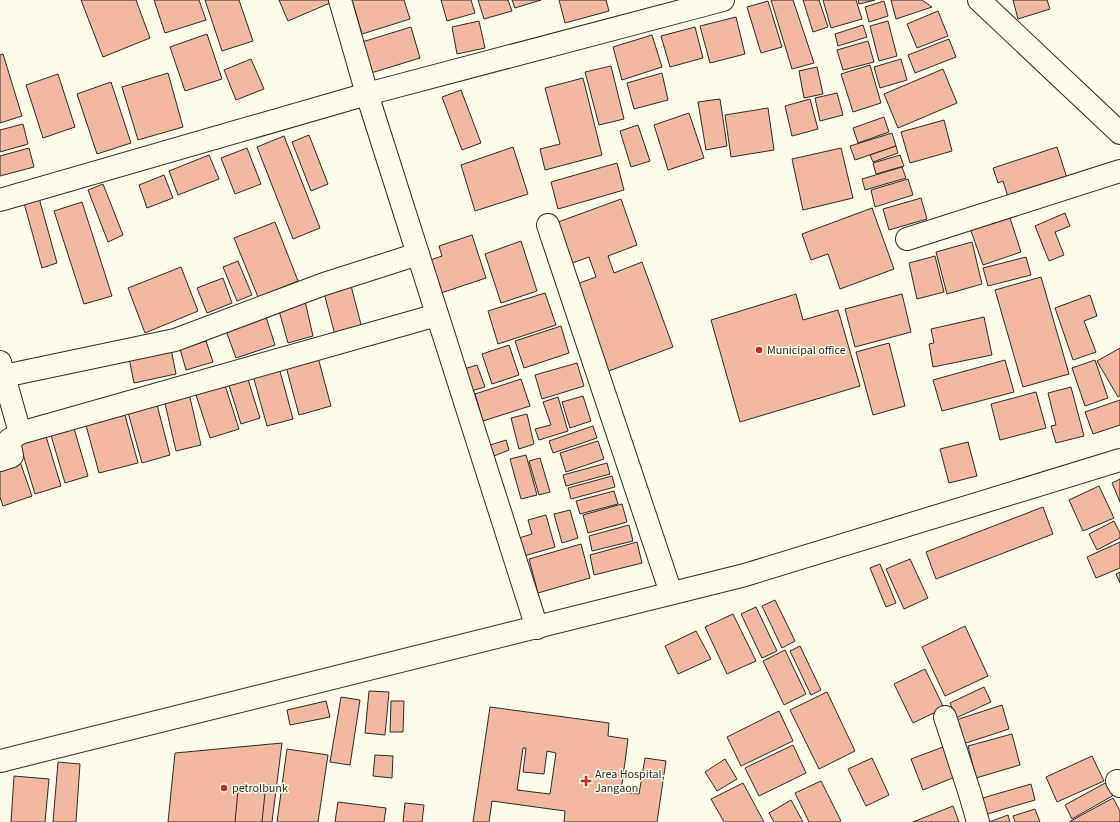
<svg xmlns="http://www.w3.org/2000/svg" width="1120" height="822" viewBox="0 0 1120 822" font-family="'Source Sans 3',sans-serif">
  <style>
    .building { fill: #f2b8a0; stroke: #2b2b2b; fill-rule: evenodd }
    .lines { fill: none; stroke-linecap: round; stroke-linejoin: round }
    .street-casing { stroke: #2b2b2b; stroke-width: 24 }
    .secondary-casing { stroke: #2b2b2b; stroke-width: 24 }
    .street { stroke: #fdfbea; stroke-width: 22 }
    .secondary { stroke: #fdfbea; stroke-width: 22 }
    .poi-dot { fill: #c62828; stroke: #fdfbea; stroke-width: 1.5 }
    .labels { text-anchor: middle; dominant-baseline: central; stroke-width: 3; stroke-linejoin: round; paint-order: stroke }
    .poi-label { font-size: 12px; fill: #2b2b2b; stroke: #fdfbea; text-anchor: start }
  </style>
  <rect width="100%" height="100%" fill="#fdfbea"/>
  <g class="building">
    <polygon points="81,0 136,0 150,38 103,57"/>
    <polygon points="154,0 199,0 206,20 165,33"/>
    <polygon points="205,0 239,0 253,41 222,51"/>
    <polygon points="279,0 329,0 330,3 288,21"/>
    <polygon points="352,0 404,0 410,19 362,34"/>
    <polygon points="441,0 471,0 475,13 447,21"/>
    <polygon points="478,0 508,0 512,11 484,19"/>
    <polygon points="512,0 541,0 515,8"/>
    <polygon points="559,0 606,0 609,11 565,23"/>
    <polygon points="771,0 793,0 814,63 792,69"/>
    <polygon points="803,0 819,0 828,27 813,32"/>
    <polygon points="823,0 856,0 862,19 831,28"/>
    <polygon points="858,0 875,0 859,4"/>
    <polygon points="891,0 922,0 932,7 896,19"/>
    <polygon points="1013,0 1047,0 1050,9 1018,19"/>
    <polygon points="768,1 782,47 761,53 747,7"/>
    <polygon points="884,1 888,16 869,22 865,7"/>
    <polygon points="938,11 948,36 917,48 907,24"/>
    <polygon points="736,17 745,54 710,63 700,26"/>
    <polygon points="479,21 485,48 457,54 452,27"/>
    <polygon points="888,21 897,56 879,61 870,26"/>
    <polygon points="863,25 867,37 838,46 835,34"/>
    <polygon points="411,27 420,58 371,73 362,42"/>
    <polygon points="695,27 703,58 670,67 661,36"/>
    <polygon points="207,34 222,79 185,91 170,47"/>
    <polygon points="652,35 662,67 622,80 613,47"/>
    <polygon points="949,39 956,57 915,73 908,55"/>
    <polygon points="868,41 874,62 843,70 837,50"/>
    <polygon points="3,54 22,116 0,123 0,55"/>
    <polygon points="251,59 264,89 236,100 224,70"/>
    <polygon points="901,59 907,80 880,88 874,67"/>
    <polygon points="870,65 881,103 853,112 841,74"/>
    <polygon points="611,66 624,119 599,125 585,72"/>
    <polygon points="817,67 823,94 804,98 799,71"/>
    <polygon points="943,69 957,103 898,128 884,94"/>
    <polygon points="168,73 183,127 138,140 122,87"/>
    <polygon points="662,73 668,100 634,109 627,83"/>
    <polygon points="58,74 75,127 43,138 26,85"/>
    <polygon points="583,78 602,155 545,170 540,149 560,144 545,88"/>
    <polygon points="111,82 131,143 97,154 77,94"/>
    <polygon points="461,90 481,143 462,150 442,97"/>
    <polygon points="837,93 843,115 820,121 815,98"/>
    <polygon points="720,99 727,146 706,150 698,102"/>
    <polygon points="810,99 818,129 792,136 785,106"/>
    <polygon points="768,108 774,150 731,157 725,115"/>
    <polygon points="689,113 704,158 668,170 654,125"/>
    <polygon points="884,117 889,132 858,143 853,128"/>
    <polygon points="944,120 952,151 910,163 901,132"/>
    <polygon points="23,124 28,144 0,152 0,130"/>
    <polygon points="638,125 650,161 631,167 620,131"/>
    <polygon points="892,133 896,146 855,160 850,146"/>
    <polygon points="309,135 328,184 311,191 292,142"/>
    <polygon points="284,136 320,228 293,239 257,147"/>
    <polygon points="896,146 898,153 873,162 870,155"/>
    <polygon points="513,147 528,194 475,211 461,165"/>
    <polygon points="1057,147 1067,178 1008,197 1003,181 998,183 993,168"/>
    <polygon points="29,148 34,167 0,176 0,156"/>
    <polygon points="247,148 261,184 235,194 221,158"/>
    <polygon points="841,148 853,198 803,210 792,159"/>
    <polygon points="209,155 219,179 178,195 169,171"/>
    <polygon points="900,155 904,166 876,174 873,163"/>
    <polygon points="617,163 624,190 558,209 551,182"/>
    <polygon points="902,167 906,178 865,190 862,179"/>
    <polygon points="164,175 173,198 147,208 139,185"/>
    <polygon points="908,179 913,195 875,207 871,190"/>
    <polygon points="103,184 123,235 108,242 88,190"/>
    <polygon points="39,198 57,263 42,268 24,203"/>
    <polygon points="921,198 927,219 889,230 883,209"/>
    <polygon points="621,199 637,245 608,256 614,273 642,262 673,347 606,372 574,285 596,277 589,257 564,266 550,225"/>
    <polygon points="82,202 112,296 84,304 54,211"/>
    <polygon points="872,208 894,269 840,289 828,254 811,260 802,234"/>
    <polygon points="1065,213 1070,226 1055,232 1064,255 1049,261 1035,226"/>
    <polygon points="1009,215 1021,252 983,265 970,228"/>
    <polygon points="275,222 298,281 258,297 234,238"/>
    <polygon points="472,235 486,278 435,295 424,262 442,256 439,246"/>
    <polygon points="521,241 537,291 501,303 485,254"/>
    <polygon points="972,242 982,284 947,294 936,252"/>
    <polygon points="935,256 944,292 917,299 909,263"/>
    <polygon points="1026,257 1031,275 988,286 983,268"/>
    <polygon points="238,261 252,295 237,301 223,267"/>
    <polygon points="181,267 198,311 145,333 128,288"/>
    <polygon points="1041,277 1069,374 1023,387 995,290"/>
    <polygon points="223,278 232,303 207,313 197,288"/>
    <polygon points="350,282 363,332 336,339 323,289"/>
    <polygon points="545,293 556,325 498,344 488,311"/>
    <polygon points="796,294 803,320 838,310 860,386 740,422 711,320"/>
    <polygon points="902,294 911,332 855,347 845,309"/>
    <polygon points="1090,295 1097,316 1084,321 1096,352 1073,360 1055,308"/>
    <polygon points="305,301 313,336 288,343 278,307"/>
    <polygon points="265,314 275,345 236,358 225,328"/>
    <polygon points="984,317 992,355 933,367 929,344 934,343 931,329"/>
    <polygon points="561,326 569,353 524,368 515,341"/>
    <polygon points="206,341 213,362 186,370 180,349"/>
    <polygon points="889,343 905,406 873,415 856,352"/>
    <polygon points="509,345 519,375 492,384 482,354"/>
    <polygon points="1120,348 1120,396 1118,397 1097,361"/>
    <polygon points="171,349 176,374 134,383 129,358"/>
    <polygon points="316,350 331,406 299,415 284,359"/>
    <polygon points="1005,360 1014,392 942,411 933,380"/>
    <polygon points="1095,360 1108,398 1085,406 1072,368"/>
    <polygon points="577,363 584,386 542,399 535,375"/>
    <polygon points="278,364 293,419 267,426 252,372"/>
    <polygon points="477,365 485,387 471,391 464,369"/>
    <polygon points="246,373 260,418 241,424 227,379"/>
    <polygon points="521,379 530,406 483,421 475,394"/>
    <polygon points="224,382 239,429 210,438 195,392"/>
    <polygon points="1071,387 1084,436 1056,443 1051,426 1056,425 1048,393"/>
    <polygon points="188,389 201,445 176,451 163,395"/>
    <polygon points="1036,392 1046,428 1000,440 991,404"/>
    <polygon points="583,396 591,421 570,428 562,402"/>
    <polygon points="155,397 170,455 142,463 126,405"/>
    <polygon points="558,397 568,431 539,440 535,429 551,425 543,402"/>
    <polygon points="1120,400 1120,425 1093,434 1085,412"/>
    <polygon points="123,408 138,463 99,473 84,418"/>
    <polygon points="527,414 534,444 519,449 511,418"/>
    <polygon points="73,425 88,476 65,483 50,432"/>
    <polygon points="593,426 597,438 553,453 549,441"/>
    <polygon points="45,433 61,486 35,494 19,441"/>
    <polygon points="506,440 509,450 494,456 490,445"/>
    <polygon points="598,441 604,459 566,472 560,453"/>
    <polygon points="968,442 977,476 949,483 940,449"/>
    <polygon points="526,455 537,495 521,499 510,459"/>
    <polygon points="18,456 32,496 3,506 0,497 0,462"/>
    <polygon points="540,458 550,492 539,495 529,461"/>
    <polygon points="607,463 610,474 566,486 563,475"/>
    <polygon points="612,476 615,487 571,499 568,488"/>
    <polygon points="1120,479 1120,502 1112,483"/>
    <polygon points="1099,486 1114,518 1083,531 1069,500"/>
    <polygon points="614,491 618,504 580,514 576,501"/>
    <polygon points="622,504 627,522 588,533 583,515"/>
    <polygon points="1043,507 1053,534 936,579 926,552"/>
    <polygon points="570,510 578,538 562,543 554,514"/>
    <polygon points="546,515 555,547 524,556 519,538 532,534 528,520"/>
    <polygon points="1114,521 1120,533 1120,538 1097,550 1089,534"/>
    <polygon points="629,525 633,541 592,551 589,536"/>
    <polygon points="637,542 642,563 594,575 590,555"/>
    <polygon points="1120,542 1120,568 1096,578 1087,557"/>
    <polygon points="581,544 590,578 538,593 529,559"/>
    <polygon points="910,559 928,598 904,609 886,569"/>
    <polygon points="880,564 896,603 886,607 870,568"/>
    <polygon points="1120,572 1120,583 1116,574"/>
    <polygon points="775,600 795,641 782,648 762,606"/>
    <polygon points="756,607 777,651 762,658 741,614"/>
    <polygon points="733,614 756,661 727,674 705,627"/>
    <polygon points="965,626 988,676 945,696 922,647"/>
    <polygon points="696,631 711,659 678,674 665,646"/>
    <polygon points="800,646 821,690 811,695 790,651"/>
    <polygon points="785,650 806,694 784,705 763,661"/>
    <polygon points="925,669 944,708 913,723 894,684"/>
    <polygon points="984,687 991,702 956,718 950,703"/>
    <polygon points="369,691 389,692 385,735 365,733"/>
    <polygon points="827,692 855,751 819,769 790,710"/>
    <polygon points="341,697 360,700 350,765 330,762"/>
    <polygon points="326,701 330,717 290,725 287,710"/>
    <polygon points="391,701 404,701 403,732 390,732"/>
    <polygon points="1002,705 1009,729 963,744 956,720"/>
    <path d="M490 707 609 723 608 736 628 739 621 792 639 794 645 758 666 761 657 822H564L565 811 492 801 489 822H473ZM523 748H526L523 772 544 774 547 751 556 753 550 794 517 790Z"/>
    <polygon points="779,711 793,741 741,766 727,737"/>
    <polygon points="1012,734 1020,765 976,778 968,746"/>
    <polygon points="282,743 272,822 168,822 175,753"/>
    <polygon points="793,745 806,773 759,796 745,768"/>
    <polygon points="943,747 955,777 923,790 911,759"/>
    <polygon points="287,749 328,755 318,822 277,822"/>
    <polygon points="375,755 393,756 392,778 373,776"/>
    <polygon points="1092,756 1104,781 1057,802 1046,777"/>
    <polygon points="872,758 889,795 866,806 848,769"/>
    <polygon points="725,759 737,779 717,791 705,772"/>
    <polygon points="58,762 80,764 76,822 53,822"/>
    <polygon points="14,776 49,779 45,822 11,822"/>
    <polygon points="821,781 841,821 839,822 809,822 795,793"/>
    <polygon points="1107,782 1114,795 1072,819 1065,805"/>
    <polygon points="743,783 764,822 724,822 711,799"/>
    <polygon points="1031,784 1035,800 984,815 979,799"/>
    <polygon points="238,790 265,793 262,822 235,822"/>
    <polygon points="1113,798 1120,811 1120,822 1069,822"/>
    <polygon points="791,800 803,822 774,822 769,813"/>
    <polygon points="338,802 386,808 384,822 335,822"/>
    <polygon points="405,803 424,805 422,822 403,822"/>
    <polygon points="953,806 959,822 913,822"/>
    <polygon points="1035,809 1040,822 1015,822 1013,816"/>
    <polygon points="1008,815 1010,822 989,822"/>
  </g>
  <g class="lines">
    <g class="street-casing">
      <g id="street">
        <polyline points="0,200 367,94 340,0"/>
        <polyline points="548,225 671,593"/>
        <polyline points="907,239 1120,171"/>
        <polyline points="0,362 20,433 437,315"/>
        <polyline points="4,376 175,340 324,284 418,254"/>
        <polyline points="0,460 12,456 9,440 20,433"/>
        <polyline points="537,628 367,94 723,0"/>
        <polyline points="945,717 970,794 978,822"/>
        <polyline points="1117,781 1120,786"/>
      </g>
    </g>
    <g class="secondary-casing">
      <g id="secondary">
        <polyline points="979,0 1120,133"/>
        <polyline points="0,761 745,575 1120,460"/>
      </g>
    </g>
    <use href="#street" class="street"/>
    <use href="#secondary" class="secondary"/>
  </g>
  <g class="poi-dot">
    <circle cx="759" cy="350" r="4"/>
    <path d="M584 775h4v4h4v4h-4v4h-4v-4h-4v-4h4z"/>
    <circle cx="224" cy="788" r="4"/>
  </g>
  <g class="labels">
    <g class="poi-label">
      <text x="767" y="350">Municipal office</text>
      <text x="595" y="774">Area Hospital,<tspan x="595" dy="14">Jangaon</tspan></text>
      <text x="232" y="788">petrolbunk</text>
    </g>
  </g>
</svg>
